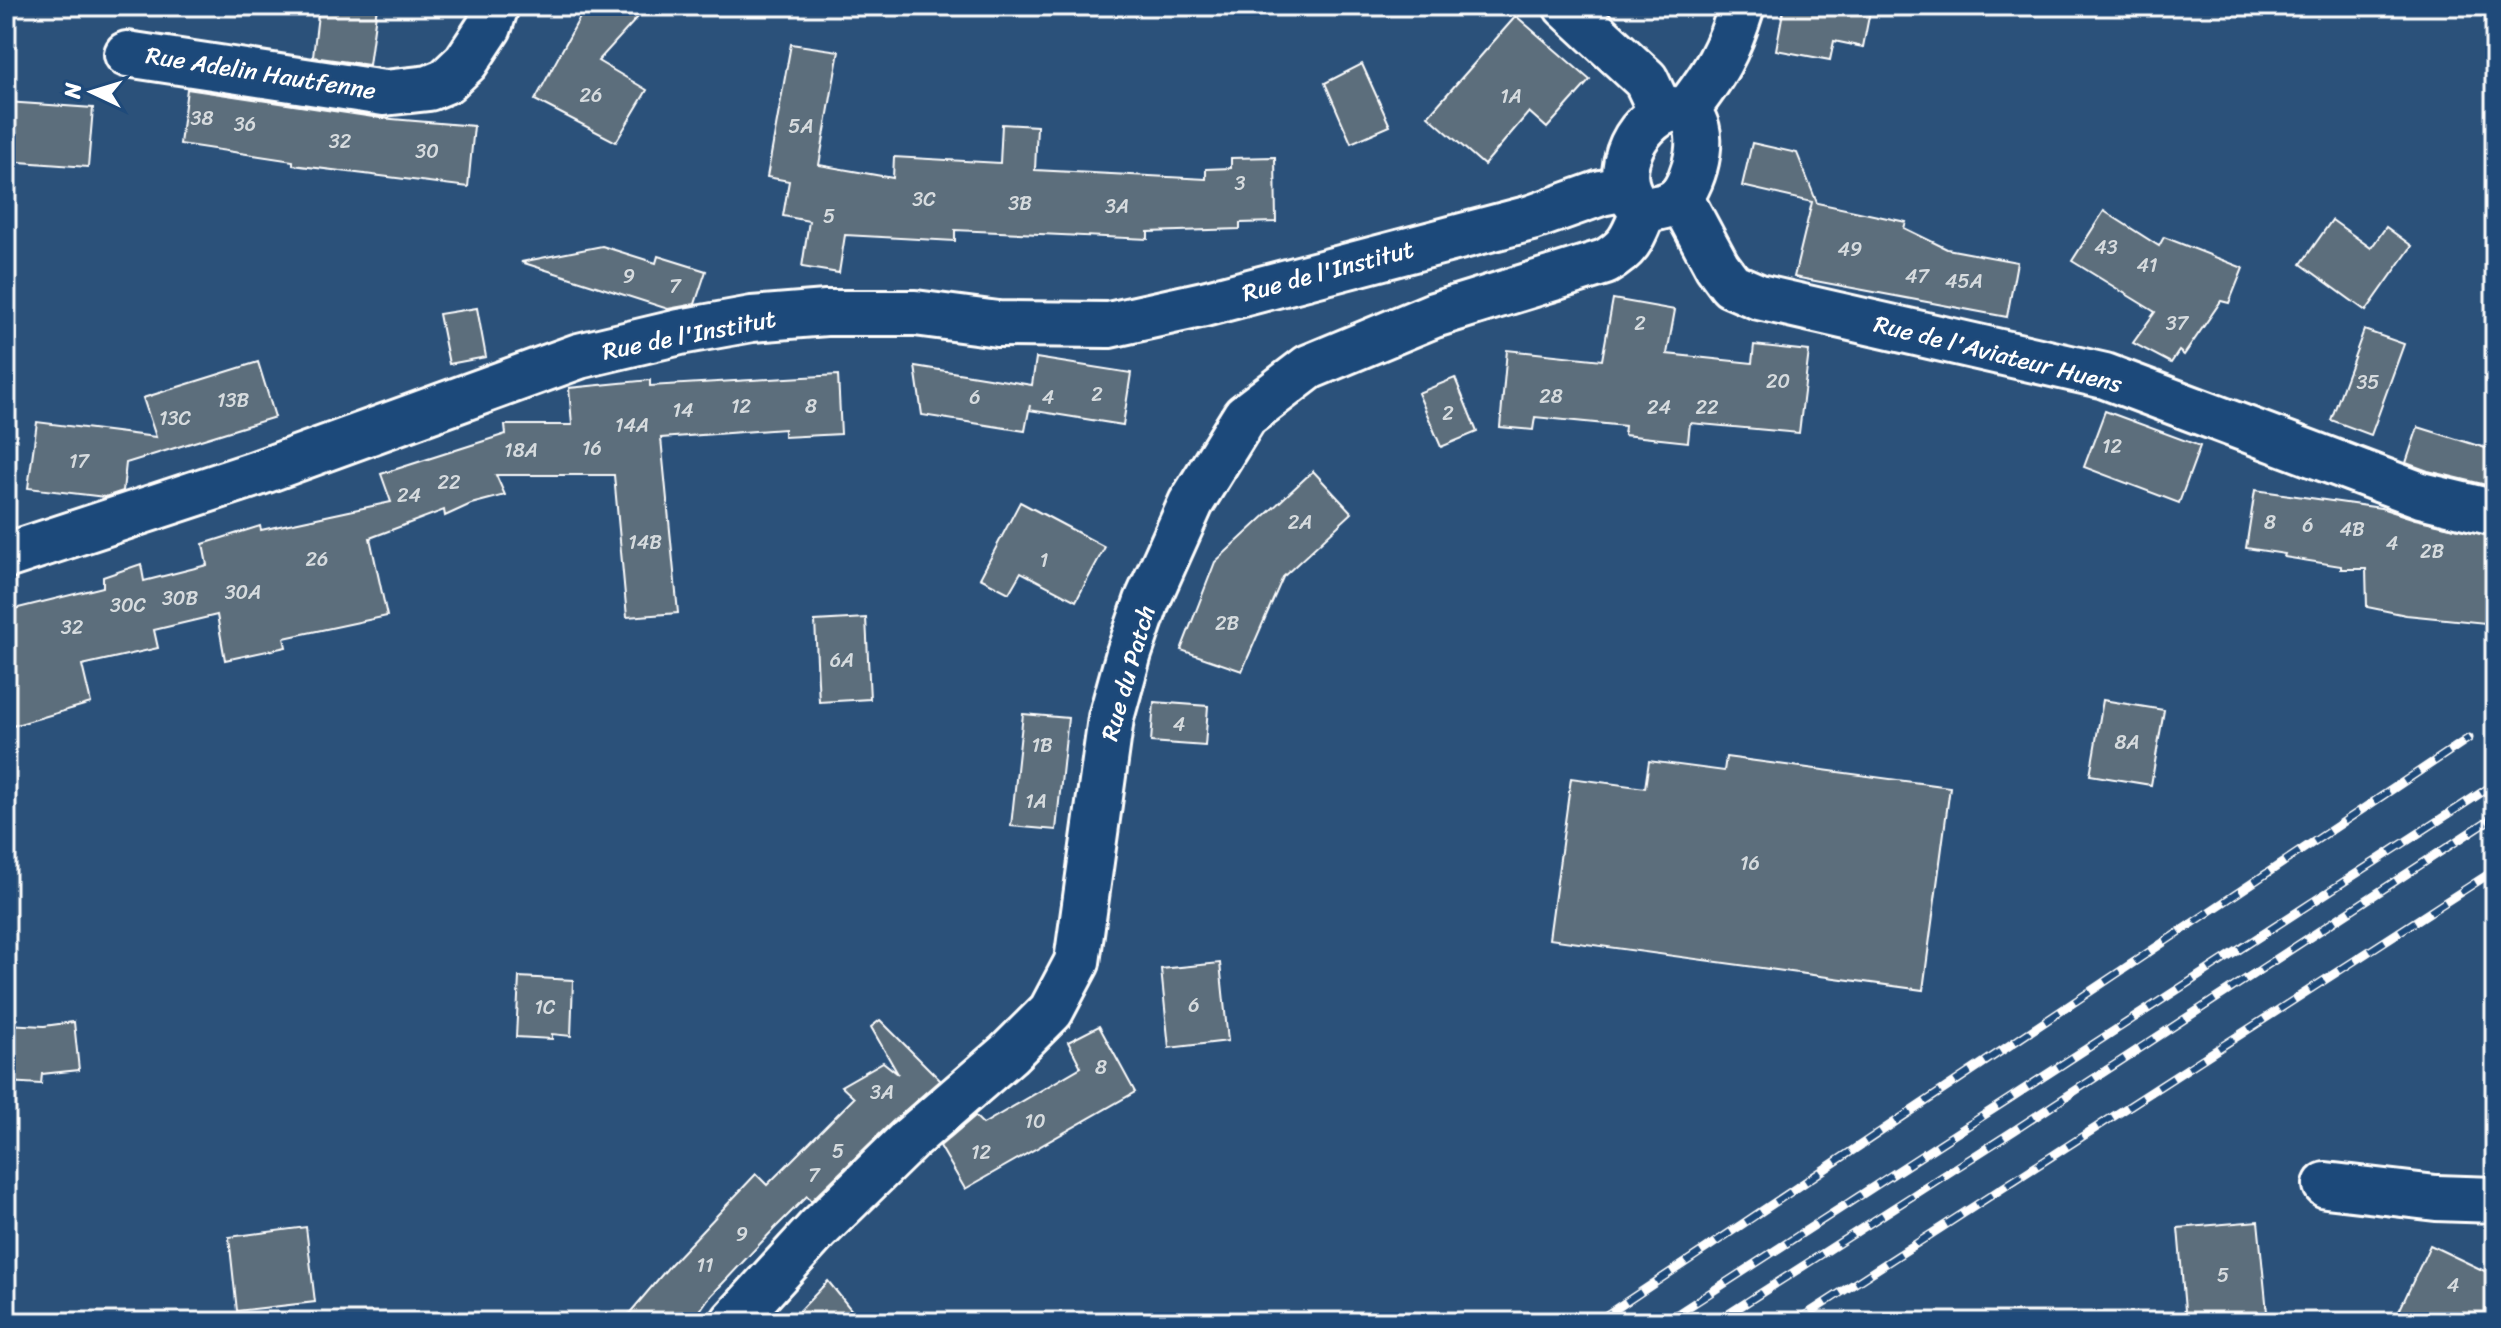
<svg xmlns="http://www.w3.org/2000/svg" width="2501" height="1328" viewBox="0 0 2501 1328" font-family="Sriracha,sans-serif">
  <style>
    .building { fill: #5c6e7c; stroke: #fff; stroke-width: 2 }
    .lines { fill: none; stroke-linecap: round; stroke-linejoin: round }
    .minor-casing { stroke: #fff; stroke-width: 50 }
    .minor { stroke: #1f4a7a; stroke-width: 44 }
    .rail-casing { stroke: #fff; stroke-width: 9 }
    .rail { stroke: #1f4a7a; stroke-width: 6; stroke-dasharray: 18; stroke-linecap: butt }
    .labels { text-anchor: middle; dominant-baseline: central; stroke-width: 6; stroke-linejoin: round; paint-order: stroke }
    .number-label { font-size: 20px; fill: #d6dbde }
    .street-label { font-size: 24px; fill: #fff; stroke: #1f4a7a }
  </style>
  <rect width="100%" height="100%" fill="#2b517a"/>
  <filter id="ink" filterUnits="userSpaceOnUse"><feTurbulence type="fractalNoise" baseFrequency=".0125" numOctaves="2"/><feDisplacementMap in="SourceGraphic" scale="16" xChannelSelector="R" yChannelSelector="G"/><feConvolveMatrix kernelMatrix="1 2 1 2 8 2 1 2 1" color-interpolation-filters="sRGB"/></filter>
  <g filter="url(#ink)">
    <g class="building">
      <polygon points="319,6 377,6 369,65 313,57"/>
      <polygon points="586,6 648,6 598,61 647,90 616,142 535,100"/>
      <polygon points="1784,6 1871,6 1863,47 1834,41 1830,60 1776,50"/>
      <polygon points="1516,16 1590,80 1547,128 1529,112 1484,165 1428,116"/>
      <polygon points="791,44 839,51 819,165 893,178 894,157 1000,163 1002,124 1037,126 1035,170 1206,179 1206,169 1231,168 1231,158 1275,157 1276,222 1240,223 1240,229 1148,232 1148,239 955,230 955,241 845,235 839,273 802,267 809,221 783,216 789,181 767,177"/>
      <polygon points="1362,64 1390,126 1351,143 1325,83"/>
      <polygon points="187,89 380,118 474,126 468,187 293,165 293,161 180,144"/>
      <polygon points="6,102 93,108 88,167 6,161"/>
      <polygon points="1752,143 1797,153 1817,203 1906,222 1904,228 1947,249 2017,262 2007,317 1794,277 1812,202 1742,186"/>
      <polygon points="2104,211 2159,246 2164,237 2243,268 2229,303 2221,301 2184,355 2179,351 2171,363 2133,343 2155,312 2072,261"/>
      <polygon points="2332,220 2371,248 2386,227 2412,246 2366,311 2301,264"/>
      <polygon points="602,246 656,263 658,256 706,271 695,304 668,309 521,262"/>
      <polygon points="1613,299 1675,310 1667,354 1752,363 1754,345 1809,351 1799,433 1690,423 1688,442 1624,435 1625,426 1535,417 1533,430 1500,427 1507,350 1602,360"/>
      <polygon points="477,308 486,357 449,364 439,314"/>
      <polygon points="2364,330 2404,344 2371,435 2331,420"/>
      <polygon points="1036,358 1131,373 1123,425 1029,410 1030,405 1025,431 922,415 915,366 1032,385"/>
      <polygon points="258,362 275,417 126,463 123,491 105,497 28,488 37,422 156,437 143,398"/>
      <polygon points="838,375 841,434 784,437 784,429 661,438 678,613 627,617 614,475 496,475 505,495 471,504 445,516 444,510 370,538 387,616 284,638 286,647 225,660 217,615 154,630 158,648 82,665 91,703 6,728 6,611 103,587 103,577 141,564 144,581 207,565 203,544 260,526 261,530 391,502 381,474 506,434 505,425 572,425 569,388 650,380 650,386"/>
      <polygon points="1455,378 1477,432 1441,447 1418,393"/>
      <polygon points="2105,411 2200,446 2179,503 2084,467"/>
      <polygon points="2418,427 2495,451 2495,487 2428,471 2406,463"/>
      <polygon points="1313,471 1352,513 1283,577 1242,671 1181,650 1215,562"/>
      <polygon points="2255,490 2381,508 2415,519 2495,537 2495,624 2406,615 2367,607 2366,569 2341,569 2341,566 2284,557 2285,554 2246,548"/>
      <polygon points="1020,502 1105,547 1076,601 1021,572 1009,593 980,578"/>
      <polygon points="866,618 870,699 819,702 815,621"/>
      <polygon points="2103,700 2164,710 2151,785 2090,775"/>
      <polygon points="1154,702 1208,706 1205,746 1151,742"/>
      <polygon points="1023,714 1068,718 1056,830 1011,826"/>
      <polygon points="1726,757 1950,787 1923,990 1549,939 1571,778 1645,788 1649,761 1724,771"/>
      <polygon points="1220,963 1228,1041 1169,1048 1161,969"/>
      <polygon points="519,977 573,980 571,1036 552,1034 552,1039 516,1037"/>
      <polygon points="880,1020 940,1080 892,1122 811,1201 807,1196 774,1229 708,1299 692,1322 622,1322 671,1264 756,1174 767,1185 854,1098 841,1086 883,1062 898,1074 871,1027"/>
      <polygon points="74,1022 79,1070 42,1074 41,1084 6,1082 6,1024 44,1026"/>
      <polygon points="1099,1026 1135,1092 965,1189 940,1146 975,1116 983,1124 1081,1067 1068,1042"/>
      <polygon points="2258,1221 2268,1322 2186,1322 2178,1228"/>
      <polygon points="306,1227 315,1302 237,1311 229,1237"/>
      <polygon points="2430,1245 2495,1276 2495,1295 2482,1322 2394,1322"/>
      <polygon points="828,1281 861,1322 789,1322"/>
    </g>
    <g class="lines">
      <g class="minor-casing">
        <g id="minor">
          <polyline points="1566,6 1646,80 1661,112"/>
          <polyline points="127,54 384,93 429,88 446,81 466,62 489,27 496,6"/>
          <path d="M1673 109C1677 110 1681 110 1685 112 1710 125 1695 182 1679 198 1670 207 1656 208 1644 210 1605 183 1633 119 1673 109Z"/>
          <path d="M1685 112C1715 74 1728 52 1742 6"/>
          <polyline points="1680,197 1717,266 1731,285 1759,297 2105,376 2421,495 2495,513"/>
          <polyline points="6,556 255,474 579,356 680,332 752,319 826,313 915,313 998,324 1109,325 1204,304 1531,218 1601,193 1627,188"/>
          <polyline points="2326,1185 2436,1198 2495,1200"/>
          <path d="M733 1322 817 1230 909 1140 1008 1054 1051 1011 1077 962 1111 718 1129 653 1147 601 1191 503 1245 416 1309 367 1434 315 1605 262C1631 247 1633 236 1644 210"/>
        </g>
      </g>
      <use href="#minor" class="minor"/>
      <g class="rail-casing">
        <g id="rail">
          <polyline points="1596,1322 2469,738"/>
          <polyline points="1665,1322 2490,787"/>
          <polyline points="1716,1322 2015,1130 2495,816"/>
          <polyline points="1795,1322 2495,870"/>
        </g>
      </g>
      <use href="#rail" class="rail"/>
    </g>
  </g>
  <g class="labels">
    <g class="number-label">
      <text x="591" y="95">26</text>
      <text x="1511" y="96">1A</text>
      <text x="202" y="118">38</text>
      <text x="245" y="124">36</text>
      <text x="801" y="126">5A</text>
      <text x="340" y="141">32</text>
      <text x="427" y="151">30</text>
      <text x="1240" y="183">3</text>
      <text x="924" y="199">3C</text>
      <text x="1020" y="203">3B</text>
      <text x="1117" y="206">3A</text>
      <text x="829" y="216">5</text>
      <text x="2106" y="247">43</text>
      <text x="1850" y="249">49</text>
      <text x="2147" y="265">41</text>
      <text x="629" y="276">9</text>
      <text x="1917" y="276">47</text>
      <text x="1964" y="281">45A</text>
      <text x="675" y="286">7</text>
      <text x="1640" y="323">2</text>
      <text x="2177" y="323">37</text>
      <text x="1778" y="381">20</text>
      <text x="2368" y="382">35</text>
      <text x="1097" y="394">2</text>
      <text x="1551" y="396">28</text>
      <text x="975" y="397">6</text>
      <text x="1048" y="397">4</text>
      <text x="233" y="400">13B</text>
      <text x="741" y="406">12</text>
      <text x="811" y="406">8</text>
      <text x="1659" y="407">24</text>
      <text x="1707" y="407">22</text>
      <text x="683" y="410">14</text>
      <text x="1448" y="413">2</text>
      <text x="175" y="418">13C</text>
      <text x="632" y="425">14A</text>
      <text x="2112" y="446">12</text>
      <text x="592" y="448">16</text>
      <text x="521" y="450">18A</text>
      <text x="79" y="461">17</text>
      <text x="449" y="482">22</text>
      <text x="409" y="495">24</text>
      <text x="1300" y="522">2A</text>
      <text x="2270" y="522">8</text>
      <text x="2308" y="525">6</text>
      <text x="2352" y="529">4B</text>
      <text x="645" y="542">14B</text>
      <text x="2392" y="543">4</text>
      <text x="2432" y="551">2B</text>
      <text x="317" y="559">26</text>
      <text x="1044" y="560">1</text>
      <text x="243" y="592">30A</text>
      <text x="180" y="598">30B</text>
      <text x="128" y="605">30C</text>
      <text x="1227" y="623">2B</text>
      <text x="72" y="627">32</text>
      <text x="842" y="660">6A</text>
      <text x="1179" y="724">4</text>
      <text x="2127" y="742">8A</text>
      <text x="1042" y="745">1B</text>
      <text x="1036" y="801">1A</text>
      <text x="1750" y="863">16</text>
      <text x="1194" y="1005">6</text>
      <text x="545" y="1007">1C</text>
      <text x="1101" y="1067">8</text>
      <text x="882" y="1092">3A</text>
      <text x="1035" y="1121">10</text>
      <text x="838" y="1151">5</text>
      <text x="981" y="1152">12</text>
      <text x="814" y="1175">7</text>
      <text x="742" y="1234">9</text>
      <text x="705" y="1265">11</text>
      <text x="2223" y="1275">5</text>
      <text x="2453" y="1285">4</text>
    </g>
    <g class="street-label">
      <text transform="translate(261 73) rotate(9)">Rue Adelin Hautfenne</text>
      <text transform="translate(1328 271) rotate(-15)">Rue de l'Institut</text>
      <text transform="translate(689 335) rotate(-11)">Rue de l'Institut</text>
      <text transform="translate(1998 354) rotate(14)">Rue de l'Aviateur Huens</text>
      <text transform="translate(1128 673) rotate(-74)">Rue du Patch</text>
    </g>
  </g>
  <rect width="2501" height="1328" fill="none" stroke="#1f4a7a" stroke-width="32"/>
  <rect x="16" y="16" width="2469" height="1296" fill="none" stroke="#fff" stroke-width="3" filter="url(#ink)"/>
  <g transform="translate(92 92) rotate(274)" stroke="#1f4a7a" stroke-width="6" paint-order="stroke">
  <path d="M0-6L14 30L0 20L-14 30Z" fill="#ffffff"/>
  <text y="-12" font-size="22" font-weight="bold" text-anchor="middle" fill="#ffffff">N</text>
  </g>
</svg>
